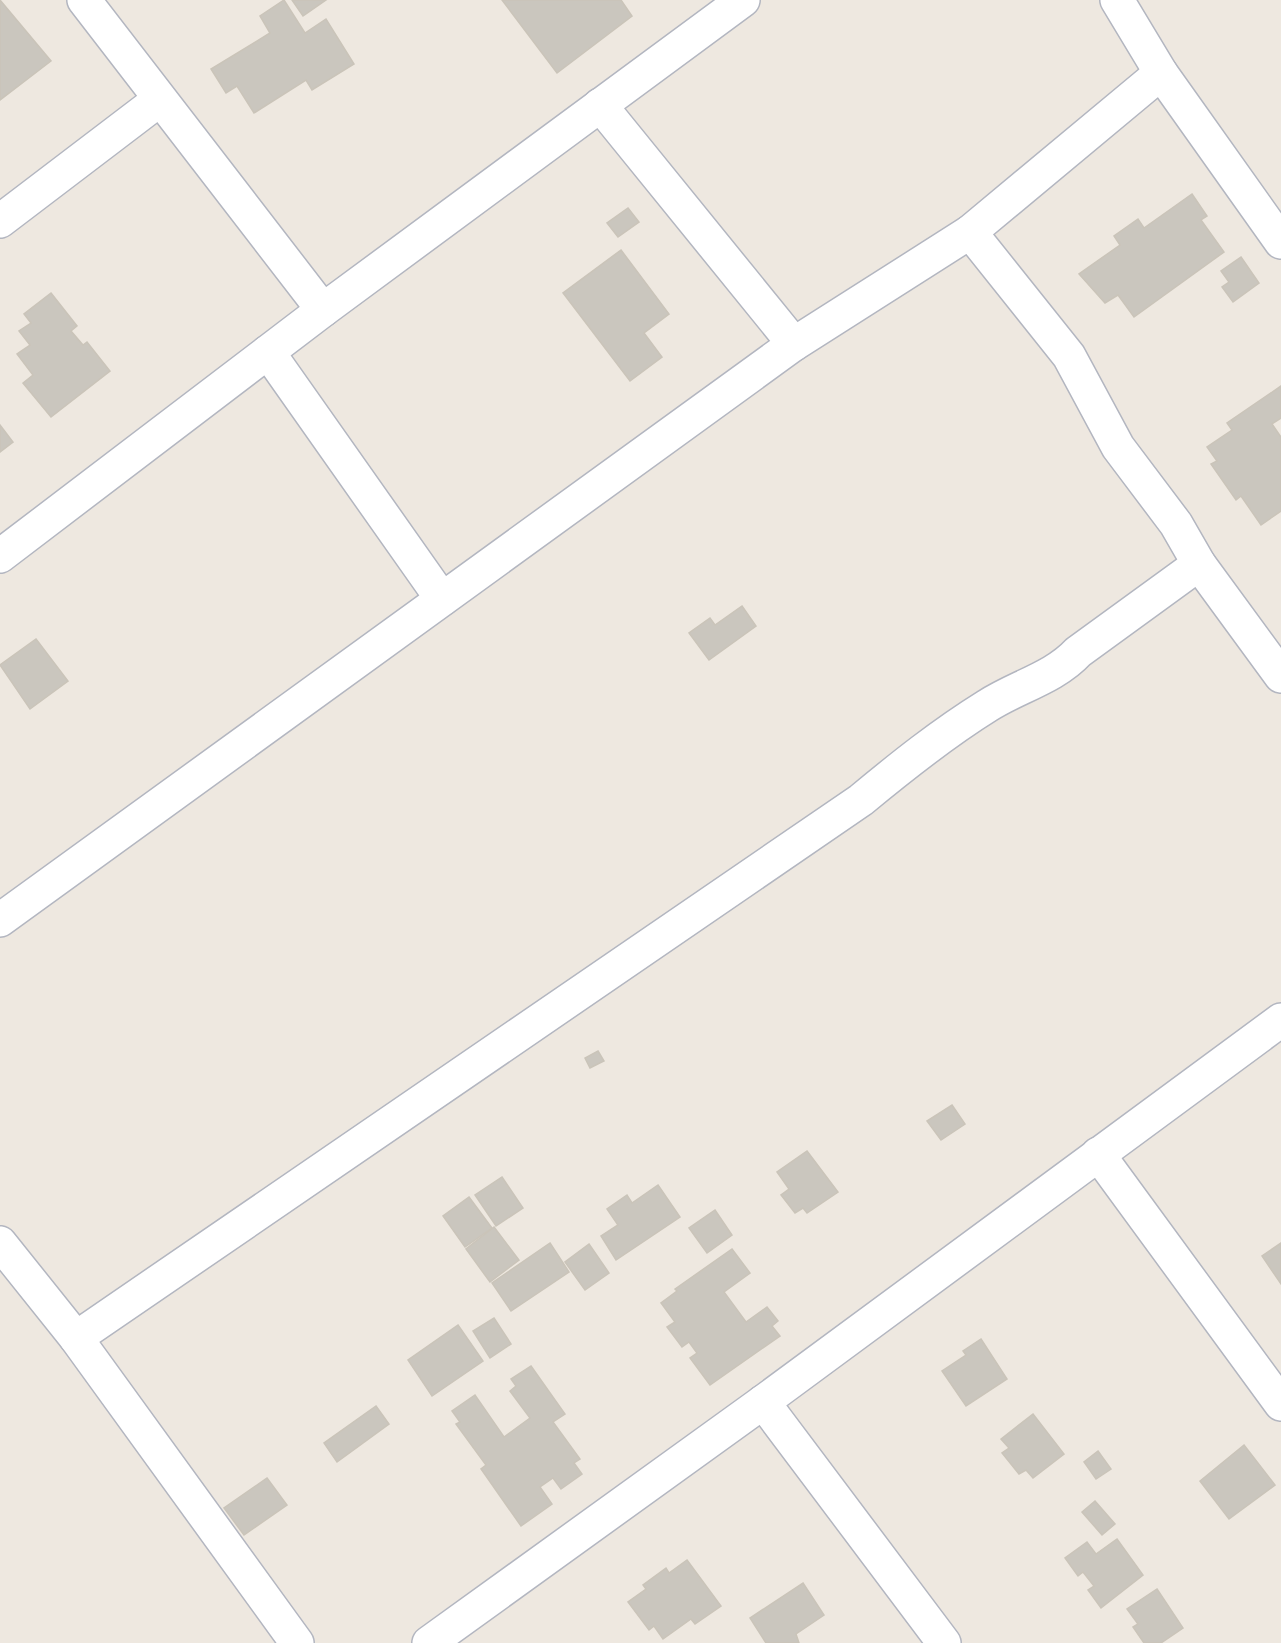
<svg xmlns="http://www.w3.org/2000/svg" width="1281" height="1643" viewBox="0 0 1281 1643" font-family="Signika,sans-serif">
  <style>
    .building { fill: #cac6be; stroke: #cac4b9; stroke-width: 1.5 }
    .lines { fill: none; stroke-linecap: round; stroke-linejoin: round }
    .street-casing { stroke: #b3b6c0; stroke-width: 36 }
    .street { stroke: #fff; stroke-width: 33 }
  </style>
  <rect width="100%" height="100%" fill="#eee8e0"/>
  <g class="building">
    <polygon points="0,0 51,61 0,100"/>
    <polygon points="284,0 305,33 326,19 354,64 312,90 306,80 254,113 237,86 226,93 211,69 270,33 260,16"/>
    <polygon points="292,0 326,0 303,16"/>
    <polygon points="502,0 621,0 632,16 557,73"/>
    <polygon points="1192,194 1207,216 1201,220 1224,252 1134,317 1118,295 1105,303 1079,274 1120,245 1114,236 1138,219 1144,228"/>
    <polygon points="628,208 639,222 618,237 607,223"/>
    <polygon points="621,250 669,314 644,333 662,357 630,381 563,293"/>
    <polygon points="1241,257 1259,283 1233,302 1222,287 1229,282 1221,271"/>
    <polygon points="51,293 77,326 71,331 83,345 87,342 110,371 51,417 23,383 33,375 17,354 30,345 19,331 31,323 24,314"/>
    <polygon points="1281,386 1281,418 1272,424 1281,437 1281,511 1261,525 1241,496 1236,500 1211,464 1217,461 1207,447 1232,430 1227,423"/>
    <polygon points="0,425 13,442 0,452"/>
    <polygon points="742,606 756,626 709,660 689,633 710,618 715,625"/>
    <polygon points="36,639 68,681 30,709 0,665"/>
    <polygon points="598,1051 604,1061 590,1068 585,1058"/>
    <polygon points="952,1105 965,1124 941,1140 927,1121"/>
    <polygon points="807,1151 838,1192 807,1213 803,1208 795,1213 781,1195 789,1189 777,1172"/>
    <polygon points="502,1177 523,1208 496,1226 475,1195"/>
    <polygon points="658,1185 680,1217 616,1260 601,1236 618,1225 607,1209 627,1195 632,1203"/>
    <polygon points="469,1197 492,1228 465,1247 443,1216"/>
    <polygon points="715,1210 732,1235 707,1253 689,1228"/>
    <polygon points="494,1227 519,1260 490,1282 466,1249"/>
    <polygon points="550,1243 569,1272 511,1311 492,1283"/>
    <polygon points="1281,1243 1281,1284 1262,1256"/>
    <polygon points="589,1244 609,1273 585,1290 565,1262"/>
    <polygon points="732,1249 750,1273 724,1292 746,1322 767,1307 778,1321 772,1326 780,1336 710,1385 690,1358 697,1353 689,1342 682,1347 667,1327 675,1322 661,1303 677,1291 675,1289"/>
    <polygon points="494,1318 511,1344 490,1358 473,1331"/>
    <polygon points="458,1325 483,1361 432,1396 408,1360"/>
    <polygon points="981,1339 1007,1379 966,1406 942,1371 966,1355 963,1351"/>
    <polygon points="531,1366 565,1414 553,1422 580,1459 574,1463 582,1474 561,1489 553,1478 540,1487 552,1504 521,1526 481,1469 486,1465 456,1424 460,1422 452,1411 475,1395 504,1437 530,1418 510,1391 516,1386 511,1379"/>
    <polygon points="376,1406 389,1424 337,1462 324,1443"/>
    <polygon points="1033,1414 1064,1454 1033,1478 1026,1470 1019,1474 1002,1453 1009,1448 1001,1439"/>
    <polygon points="1244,1445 1275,1485 1229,1519 1200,1481"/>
    <polygon points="1098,1451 1111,1469 1096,1479 1084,1462"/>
    <polygon points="267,1478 287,1505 244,1535 224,1508"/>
    <polygon points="1095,1501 1115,1524 1102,1535 1082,1512"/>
    <polygon points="1117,1539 1143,1575 1101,1608 1088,1590 1094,1586 1083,1572 1078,1576 1065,1558 1087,1542 1096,1554"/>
    <polygon points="687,1560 721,1606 695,1624 691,1619 663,1639 654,1626 649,1630 628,1602 646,1589 643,1585 666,1568 669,1573"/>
    <polygon points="803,1583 824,1615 796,1634 799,1643 766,1643 750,1618"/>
    <polygon points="1157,1589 1183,1628 1161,1643 1144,1643 1133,1627 1138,1624 1127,1609"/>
  </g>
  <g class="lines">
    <g class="street-casing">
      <g id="street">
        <polyline points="84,0 323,310"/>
        <polyline points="1117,0 1161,73 1281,242"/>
        <polyline points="0,221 159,100"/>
        <polyline points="970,232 1161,73"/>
        <polyline points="794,344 970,232 1069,356 1118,447 1176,524 1199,564 1281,676"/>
        <polyline points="268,352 442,599"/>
        <polyline points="0,556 323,310 743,0"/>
        <polyline points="0,920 794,344 600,105"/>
        <polyline points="1098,1154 1281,1404"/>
        <polyline points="0,1243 76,1338"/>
        <polyline points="763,1402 944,1643"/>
        <path d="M297 1643 76 1338 861 800C902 766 942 734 987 706 1016 687 1054 678 1078 652L1199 564"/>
        <polyline points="429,1643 763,1402 1281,1020"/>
      </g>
    </g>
    <use href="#street" class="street"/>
  </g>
</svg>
